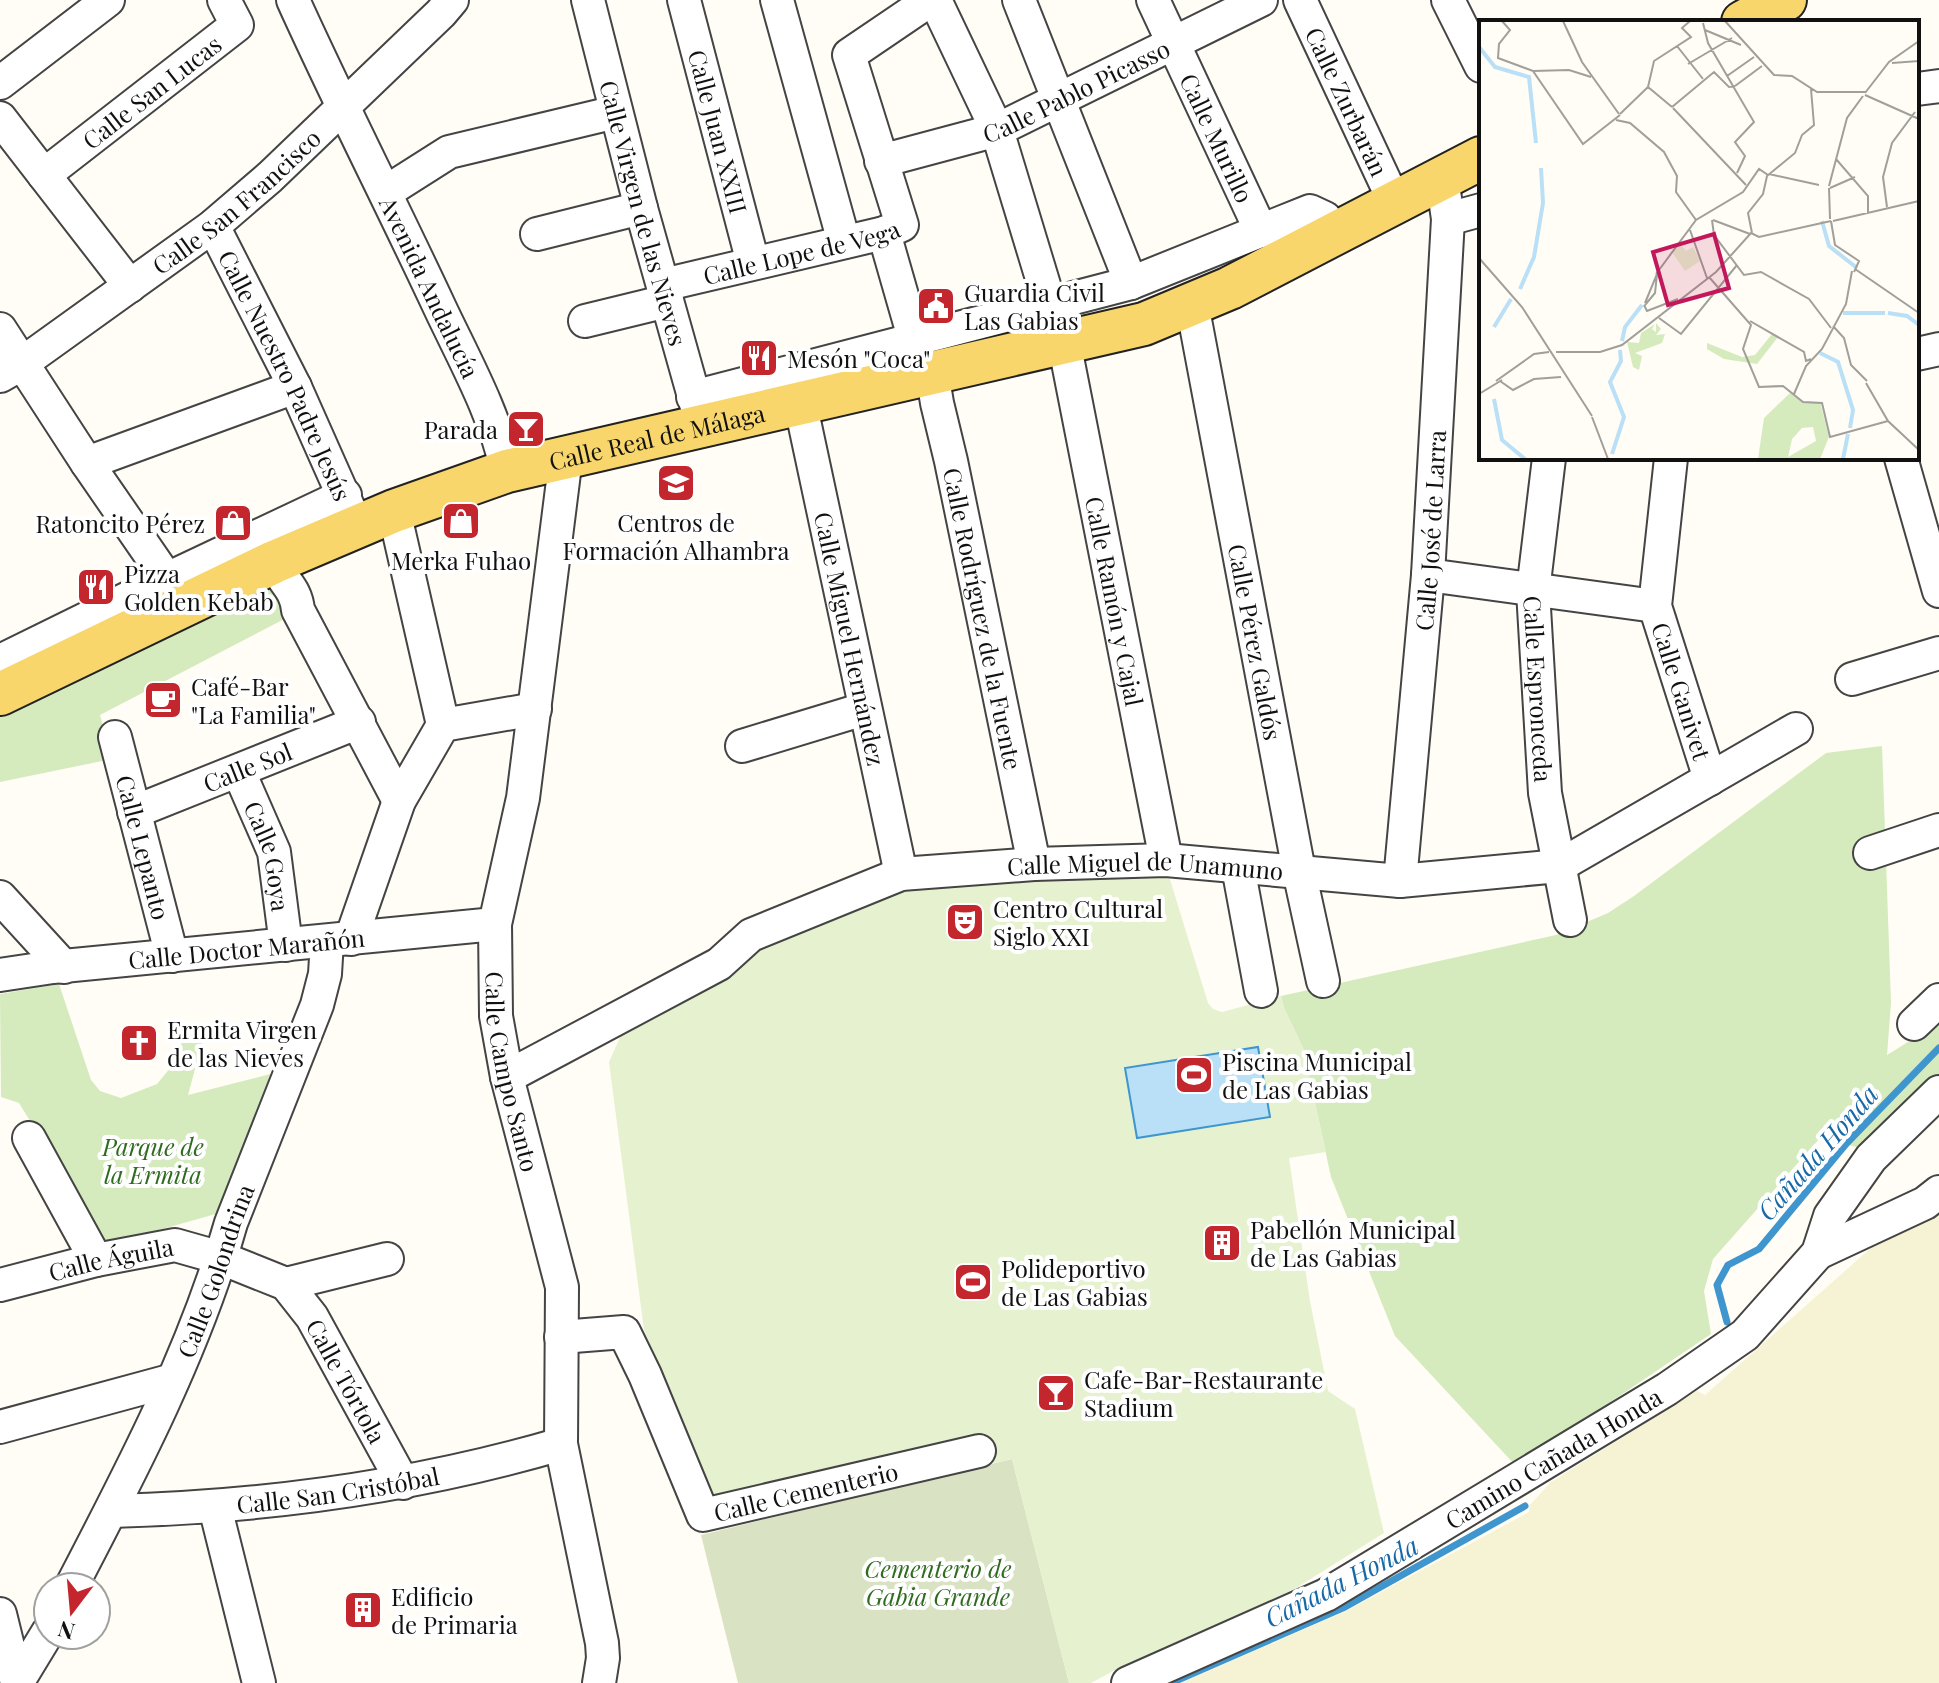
<svg xmlns="http://www.w3.org/2000/svg" width="1939" height="1683" viewBox="0 0 1939 1683" font-family="'Playfair Display',serif">
  <style>
    .farmland { fill: #f6f3d4 }
    .green { fill: #d5ebbd }
    .cemetery { fill: #d9e3c4 }
    .pitch { fill: #e6f2cf }
    .water { fill: #b9e0f7; stroke: #3f96cf; stroke-width: 2 }
    .lines { fill: none; stroke-linecap: round; stroke-linejoin: round }
    .stream { stroke: #3f96cf; stroke-width: 7 }
    .minor-casing { stroke: #444; stroke-width: 36 }
    .major-casing { stroke: #222; stroke-width: 46 }
    .minor { stroke: #fff; stroke-width: 32 }
    .major { stroke: #f9d66b; stroke-width: 42 }
    .labels { text-anchor: middle; dominant-baseline: central; stroke-width: 8; stroke-linejoin: round; paint-order: stroke }
    .street-label { font-size: 24px; fill: #111; stroke: #fff }
    .poi-label { font-size: 24px; fill: #111; stroke: #fff; text-anchor: start }
    .park-label { font-size: 24px; font-style: italic; fill: #2f6b1f; stroke: #fff }
    .water-label { font-size: 26px; font-style: italic; fill: #1768a6; stroke: #fff }
    .inset-river { fill: none; stroke: #b9e0f7; stroke-width: 4 }
    .inset-road { fill: none; stroke: #a09f9a; stroke-width: 2 }
    .view { fill: #c2185b; fill-opacity: 0.15; stroke: #c2185b; stroke-width: 4 }
    .inset-edge { fill: none; stroke: #111; stroke-width: 4 }
  </style>
  <rect width="100%" height="100%" fill="#fffdf5"/>
  <polygon class="farmland" points="1939,1212 1939,1683 1181,1683 1346,1611 1529,1512 1529,1506 1551,1482 1697,1391 1705,1395 1872,1247"/>
  <g class="green">
    <polygon points="272,582 292,615 100,715 112,759 0,782 0,714"/>
    <polygon points="1882,746 1891,1003 1887,1055 1908,1042 1939,1011 1939,1085 1865,1150 1846,1144 1836,1120 1713,1259 1704,1291 1711,1334 1516,1466 1395,1336 1331,1177 1303,1048 1284,1008 1281,996 1556,935 1608,913 1634,896 1826,753"/>
    <polygon points="59,984 91,1080 100,1091 121,1098 157,1084 171,1067 178,1045 205,1032 188,1095 282,1071 219,1213 106,1245 19,1103 1,1097 0,994"/>
  </g>
  <polygon class="cemetery" points="1012,1459 1069,1683 738,1683 701,1535"/>
  <polygon class="pitch" points="1168,873 1208,1003 1213,1009 1222,1012 1281,996 1284,1008 1303,1048 1326,1152 1289,1158 1310,1301 1328,1391 1355,1409 1384,1533 1296,1588 1178,1644 1117,1669 1091,1683 1069,1683 1012,1459 982,1466 974,1434 714,1498 644,1330 609,1062 622,1033 757,947 851,912 906,886"/>
  <polygon class="water" points="1258,1047 1270,1117 1137,1138 1125,1068"/>
  <g class="lines">
    <g class="stream">
      <polyline points="1727,1322 1717,1285 1728,1265 1759,1249 1846,1144 1939,1048"/>
      <polyline points="1171,1683 1345,1607 1525,1506"/>
    </g>
    <g class="minor-casing">
      <g id="minor">
        <path id="s1" d="M293 0C340 104 392 205 440 308 465 361 495 414 507 471"/>
        <path id="s2" d="M588 0 641 208 700 418"/>
        <path id="s3" d="M684 0 753 263"/>
        <polyline points="777,0 844,242"/>
        <polyline points="935,0 997,130 1050,305"/>
        <polyline points="1019,0 1131,283"/>
        <path id="s4" d="M1153 0 1261 231"/>
        <path id="s5" d="M1300 0 1395 203"/>
        <polyline points="1448,0 1481,66"/>
        <polyline points="0,83 108,0"/>
        <polyline points="1917,89 1939,86"/>
        <polyline points="0,118 130,286"/>
        <path id="s6" d="M881 161 997 130 1261 0"/>
        <path id="s7" d="M44 175 237 25 224 0"/>
        <polyline points="386,192 449,152 616,112"/>
        <polyline points="1448,219 1481,210"/>
        <path id="s8" d="M213 226 295 387 351 513"/>
        <polyline points="884,233 915,341"/>
        <polyline points="537,234 641,208"/>
        <path id="s9" d="M663 285 884 233 902 225 849 55 930 0"/>
        <path id="s10" d="M1192 304 1299 871 1323 981"/>
        <polyline points="585,321 667,301"/>
        <polyline points="0,329 87,463 167,579"/>
        <path id="s11" d="M1064 342 1166 860"/>
        <polyline points="1917,354 1939,349"/>
        <path id="s12" d="M932 372 937 403 951 461 1034 864"/>
        <path id="s13" d="M0 376 21 364 213 226 270 177 441 13 452 0"/>
        <polyline points="693,397 1131,283 1310,211 1325,218 1331,235"/>
        <path id="s14" d="M800 402 901 874"/>
        <path id="s15" d="M566 457 523 798 495 924 496 1016 507 1077 562 1287 561 1444 602 1643 603 1658 599 1683"/>
        <path id="s16" d="M1549 458 1533 591 1545 793 1570 920"/>
        <path id="s17" d="M1671 458 1655 606 1710 779"/>
        <polyline points="1901,458 1939,591"/>
        <polyline points="87,463 295,387"/>
        <polyline points="394,511 443,725"/>
        <path d="M274 562C283 583 296 588 298 610L399 801"/>
        <polyline points="1428,575 1655,606"/>
        <polyline points="0,661 167,579 345,495"/>
        <polyline points="1852,679 1939,653"/>
        <path id="s18" d="M115 737 172 956"/>
        <polyline points="742,746 864,709"/>
        <path id="s19" d="M239 772 274 852 286 945"/>
        <path id="s20" d="M134 812 359 722"/>
        <polyline points="1870,853 1939,830"/>
        <polyline points="1238,867 1261,991"/>
        <path id="s21" d="M1400 881 1428 575 1448 219 1442 178"/>
        <polyline points="0,897 64,967"/>
        <polyline points="351,939 399,801 443,725 535,709"/>
        <path id="s22" d="M0 975 53 967 495 924"/>
        <polyline points="1914,1024 1939,1000"/>
        <path id="s23" d="M507 1077 719 964 751 935 901 874 1034 864 1166 860 1400 881 1559 866 1796 729"/>
        <polyline points="29,1138 96,1260"/>
        <polyline points="1818,1253 1925,1203 1939,1192"/>
        <polyline points="286,1284 387,1259"/>
        <path id="s24" d="M0 1285 96 1260 175 1245 221 1258 286 1284 312 1317 403 1483"/>
        <path id="s25" d="M561 1337 624 1332 645 1375 703 1515 979 1451"/>
        <polyline points="0,1427 173,1380"/>
        <polyline points="215,1507 259,1683"/>
        <path id="s26" d="M111 1511C263 1507 415 1487 561 1444"/>
        <path id="s27" d="M71 1587C132 1470 195 1350 231 1223L317 1005 325 974 327 941"/>
        <polyline points="0,1614 17,1683"/>
        <polyline points="17,1683 48,1632"/>
        <path id="s28" d="M1128 1683 1326 1595 1667 1389 1745 1335 1818 1253 1830 1216 1871 1158 1939 1092"/>
      </g>
    </g>
    <g class="major-casing">
      <g id="major">
        <polyline points="1743,22 1785,0"/>
        <path id="s29" d="M0 694 274 562 394 511 507 471 1144 324 1230 288 1481 158"/>
      </g>
    </g>
    <use href="#minor" class="minor"/>
    <use href="#major" class="major"/>
  </g>
  <defs>
    <g id="civic-square" transform="scale(2)"><rect x="-9" y="-9" width="18" height="18" rx="4" fill="#c4262e" stroke="#fff"/><path d="M-.6-6.5H3V-4.5H.6V-3L4-1V1h2V6H-6V1h2V-1L-.6-3ZM-1.2 2.5V6h2.4V2.5Z" fill="#fff"/></g>
    <g id="restaurant-square" transform="scale(2)"><rect x="-9" y="-9" width="18" height="18" rx="4" fill="#c4262e" stroke="#fff"/><path d="M-5-6h1v4h1v-4h1v4h1v-4h1v5L-1.5 .5V6h-2V.5L-5-1ZM5-6V6H3V1.5H1.5Q1.5-4 5-6Z" fill="#fff"/></g>
    <g id="bar-square" transform="scale(2)"><rect x="-9" y="-9" width="18" height="18" rx="4" fill="#c4262e" stroke="#fff"/><path d="M-6-5H6L.8 .8V4.5H3.5V6h-7V4.5H-.8V.8Z" fill="#fff"/></g>
    <g id="school-square" transform="scale(2)"><rect x="-9" y="-9" width="18" height="18" rx="4" fill="#c4262e" stroke="#fff"/><path d="M0-5L7-2L0 1L-7-2ZM-4 1L0 2.5L4 1V4Q0 6-4 4Z" fill="#fff"/></g>
    <g id="shop-square" transform="scale(2)"><rect x="-9" y="-9" width="18" height="18" rx="4" fill="#c4262e" stroke="#fff"/><path d="M-5-2.5h2.3a2.7 3.5 0 0 1 5.4 0H5L5.5 6h-11ZM-1.5-2.5h3a1.5 2.3 0 0 0-3 0Z" fill="#fff"/></g>
    <g id="cafe-square" transform="scale(2)"><rect x="-9" y="-9" width="18" height="18" rx="4" fill="#c4262e" stroke="#fff"/><path d="M-5.5-4.5H6V0H3Q3 3.5 0 3.5H-2.5Q-5.5 3.5-5.5 0ZM3-3.2v2h1.7v-2ZM-6 4.5H4V6H-6Z" fill="#fff"/></g>
    <g id="theatre-square" transform="scale(2)"><rect x="-9" y="-9" width="18" height="18" rx="4" fill="#c4262e" stroke="#fff"/><path d="M-5-5.5Q0-4 5-5.5V0Q5 5 0 6Q-5 5-5 0ZM-3.3-2.5H-1v1.5H-3.3ZM1-2.5H3.3v1.5H1ZM-2.8 1Q0 5.5 2.8 1Z" fill="#fff"/></g>
    <g id="church-square" transform="scale(2)"><rect x="-9" y="-9" width="18" height="18" rx="4" fill="#c4262e" stroke="#fff"/><path d="M-1.2-6h2.4v3.5h3.3v2.4h-3.3V6h-2.4V-.1h-3.3v-2.4h3.3Z" fill="#fff"/></g>
    <g id="stadium-square" transform="scale(2)"><rect x="-9" y="-9" width="18" height="18" rx="4" fill="#c4262e" stroke="#fff"/><path d="M0-5a6.5 5 0 1 0 0 10a6.5 5 0 1 0 0-10ZM-3.5-1.8h7v3.6h-7Z" fill="#fff"/></g>
    <g id="building-square" transform="scale(2)"><rect x="-9" y="-9" width="18" height="18" rx="4" fill="#c4262e" stroke="#fff"/><path d="M-4-6H4V6H1V3H-1V6H-4ZM-2.5-4.3h1.7v1.8h-1.7ZM.8-4.3h1.7v1.8H.8ZM-2.5-1h1.7V.8h-1.7ZM.8-1h1.7V.8H.8Z" fill="#fff"/></g>
  </defs>
  <g fill-rule="evenodd">
    <use href="#civic-square" x="936" y="306"/>
    <use href="#restaurant-square" x="759" y="358"/>
    <use href="#bar-square" x="526" y="429"/>
    <use href="#school-square" x="676" y="483"/>
    <use href="#shop-square" x="461" y="521"/>
    <use href="#shop-square" x="233" y="523"/>
    <use href="#restaurant-square" x="96" y="587"/>
    <use href="#cafe-square" x="163" y="700"/>
    <use href="#theatre-square" x="965" y="922"/>
    <use href="#church-square" x="139" y="1043"/>
    <use href="#stadium-square" x="1194" y="1075"/>
    <use href="#building-square" x="1222" y="1243"/>
    <use href="#stadium-square" x="973" y="1282"/>
    <use href="#bar-square" x="1056" y="1393"/>
    <use href="#building-square" x="363" y="1610"/>
  </g>
  <g class="labels">
    <g class="street-label">
      <text stroke="none"><textPath href="#s6" startOffset="208">Calle Pablo Picasso</textPath></text>
      <text stroke="none"><textPath href="#s7" startOffset="136">Calle San Lucas</textPath></text>
      <text stroke="none"><textPath href="#s5" startOffset="112">Calle Zurbarán</textPath></text>
      <text stroke="none"><textPath href="#s3" startOffset="136">Calle Juan XXIII</textPath></text>
      <text stroke="none"><textPath href="#s4" startOffset="152">Calle Murillo</textPath></text>
      <text stroke="none"><textPath href="#s13" startOffset="294">Calle San Francisco</textPath></text>
      <text stroke="none"><textPath href="#s2" startOffset="220">Calle Virgen de las Nieves</textPath></text>
      <text stroke="none"><textPath href="#s9" startOffset="142">Calle Lope de Vega</textPath></text>
      <text stroke="none"><textPath href="#s1" startOffset="318">Avenida Andalucía</textPath></text>
      <text stroke="none"><textPath href="#s8" startOffset="166">Calle Nuestro Padre Jesús</textPath></text>
      <text stroke="none"><textPath href="#s29" startOffset="708">Calle Real de Málaga</textPath></text>
      <text stroke="none"><textPath href="#s21" startOffset="352">Calle José de Larra</textPath></text>
      <text stroke="none"><textPath href="#s11" startOffset="264">Calle Ramón y Cajal</textPath></text>
      <text stroke="none"><textPath href="#s12" startOffset="252">Calle Rodríguez de la Fuente</textPath></text>
      <text stroke="none"><textPath href="#s14" startOffset="242">Calle Miguel Hernández</textPath></text>
      <text stroke="none"><textPath href="#s10" startOffset="344">Calle Pérez Galdós</textPath></text>
      <text stroke="none"><textPath href="#s16" startOffset="232">Calle Espronceda</textPath></text>
      <text stroke="none"><textPath href="#s17" startOffset="238">Calle Ganivet</textPath></text>
      <text stroke="none"><textPath href="#s20" startOffset="122">Calle Sol</textPath></text>
      <text stroke="none"><textPath href="#s18" startOffset="114">Calle Lepanto</textPath></text>
      <text stroke="none"><textPath href="#s19" startOffset="90">Calle Goya</textPath></text>
      <text stroke="none"><textPath href="#s23" startOffset="690">Calle Miguel de Unamuno</textPath></text>
      <text stroke="none"><textPath href="#s22" startOffset="248">Calle Doctor Marañón</textPath></text>
      <text stroke="none"><textPath href="#s15" startOffset="622">Calle Campo Santo</textPath></text>
      <text stroke="none"><textPath href="#s24" startOffset="114">Calle Águila</textPath></text>
      <text stroke="none"><textPath href="#s27" startOffset="348">Calle Golondrina</textPath></text>
      <text stroke="none"><textPath href="#s24" startOffset="412">Calle Tórtola</textPath></text>
      <text stroke="none"><textPath href="#s28" startOffset="482">Camino Cañada Honda</textPath></text>
      <text stroke="none"><textPath href="#s26" startOffset="228">Calle San Cristóbal</textPath></text>
      <text stroke="none"><textPath href="#s25" startOffset="368">Calle Cementerio</textPath></text>
    </g>
    <g class="poi-label">
      <text x="964" y="292">Guardia Civil<tspan x="964" dy="28">Las Gabias</tspan></text>
      <text x="787" y="358">Mesón "Coca"</text>
      <text x="498" y="429" text-anchor="end">Parada</text>
      <text x="676" y="522" text-anchor="middle">Centros de<tspan x="676" dy="28">Formación Alhambra</tspan></text>
      <text x="205" y="523" text-anchor="end">Ratoncito Pérez</text>
      <text x="461" y="560" text-anchor="middle">Merka Fuhao</text>
      <text x="124" y="573">Pizza<tspan x="124" dy="28">Golden Kebab</tspan></text>
      <text x="191" y="686">Café-Bar<tspan x="191" dy="28">"La Familia"</tspan></text>
      <text x="993" y="908">Centro Cultural<tspan x="993" dy="28">Siglo XXI</tspan></text>
      <text x="167" y="1029">Ermita Virgen<tspan x="167" dy="28">de las Nieves</tspan></text>
      <text x="1222" y="1061">Piscina Municipal<tspan x="1222" dy="28">de Las Gabias</tspan></text>
      <text x="1250" y="1229">Pabellón Municipal<tspan x="1250" dy="28">de Las Gabias</tspan></text>
      <text x="1001" y="1268">Polideportivo<tspan x="1001" dy="28">de Las Gabias</tspan></text>
      <text x="1084" y="1379">Cafe-Bar-Restaurante<tspan x="1084" dy="28">Stadium</tspan></text>
      <text x="391" y="1596">Edificio<tspan x="391" dy="28">de Primaria</tspan></text>
    </g>
    <g class="park-label">
      <text x="153" y="1146">Parque de<tspan x="153" dy="28">la Ermita</tspan></text>
      <text x="938" y="1568">Cementerio de<tspan x="938" dy="28">Gabia Grande</tspan></text>
    </g>
    <g class="water-label">
      <text transform="translate(1817 1152) rotate(-49)">Cañada Honda</text>
      <text transform="translate(1341 1581) rotate(-27)">Cañada Honda</text>
    </g>
  </g>
  <g transform="translate(1479 20)">
    <rect width="440" height="440" fill="#fffdf5"/>
    <path d="M177 303 182 309 177 315 186 314 183 323 156 333 163 336 160 350 154 347 148 322 160 323 162 313 176 304 173 309 177 312ZM293 314 299 317 278 344 245 339 228 329V323L263 337 276 335ZM311 373 324 382H341L350 417 341 439H279L285 398ZM334 407 337 421 309 437 313 419 323 408Z" fill="#d5ebbd" fill-rule="evenodd"/>
    <path d="M201 224 207 231 214 227 221 241 206 251 193 232Z" fill="#e6f2cf"/>
    <path class="inset-river" d="M0 27 16 47 50 57 57 123M343 201 350 226 378 248M41 269 55 237 64 183 62 148M364 293H406M409 293 428 296 440 305M15 307 32 279M143 321 146 307 163 285M341 333 359 342 374 390 371 408M15 379 23 420 46 439M133 434 145 397 131 362 142 341 141 330M364 439 369 414"/>
    <path class="inset-road" d="M23 1 31 10 20 24 19 38 54 51 90 50 112 57M84 1 103 42 140 94M246 1 295 55 313 56 338 72H387M224 3 229 23 275 102 256 122 266 136 258 153M226 10 262 25M198 26 224 59M413 43 440 41M209 44 253 18M54 51 104 124 141 95M248 56 275 37M256 66 283 46M169 67 175 41 212 17 203 8 211 1M169 67 193 87M386 73 410 42 440 21M386 75 440 99M193 87 235 52 250 67 256 66M194 88 267 165M141 94 169 67M137 100 151 103 185 132 198 156 197 172 217 200M357 139 389 176V193M290 154 340 165M350 166 368 98 384 76M350 168 351 199M351 168 376 157M408 187 404 157 413 123 436 92M233 200 235 215 265 255 282 252 330 279 352 308M234 200 271 214M352 201 356 225 380 241 375 252M354 201 440 181M211 210 228 258M273 213 269 193 284 174 288 156 316 133 323 115 335 105 332 69M0 238 43 287 113 396M376 249 440 293M177 254 217 200 264 172 280 149 289 155M230 257 272 305 264 329 280 367 304 366 324 382 343 383 351 417 409 401M166 283 178 254 176 273 166 285M165 285 168 291 199 279M180 298 202 314 258 245M271 301 325 332 327 341 332 339M354 306 365 318 372 345 388 361M77 332H121L143 325 237 252 272 213 280 217 352 201M17 361 55 334 70 332M21 361 34 370 55 359 82 357M387 363 409 401 440 430M0 374 23 360M315 374 327 346 343 329 367 284 373 251M113 397 129 439"/>
    <path class="view" d="M235 214 250 268 189 285 174 232Z"/>
    <rect width="440" height="440" class="inset-edge"/>
  </g>
  <g transform="translate(72 1611) rotate(196)"><circle r="38" fill="#ffffff" stroke="#a0a0a0" stroke-width="2"/>
  <path d="M0-6L14 30L0 20L-14 30Z" fill="#c4262e"/>
  <text y="-12" font-size="22" font-weight="bold" text-anchor="middle" fill="#111111">N</text>
  </g>
</svg>
